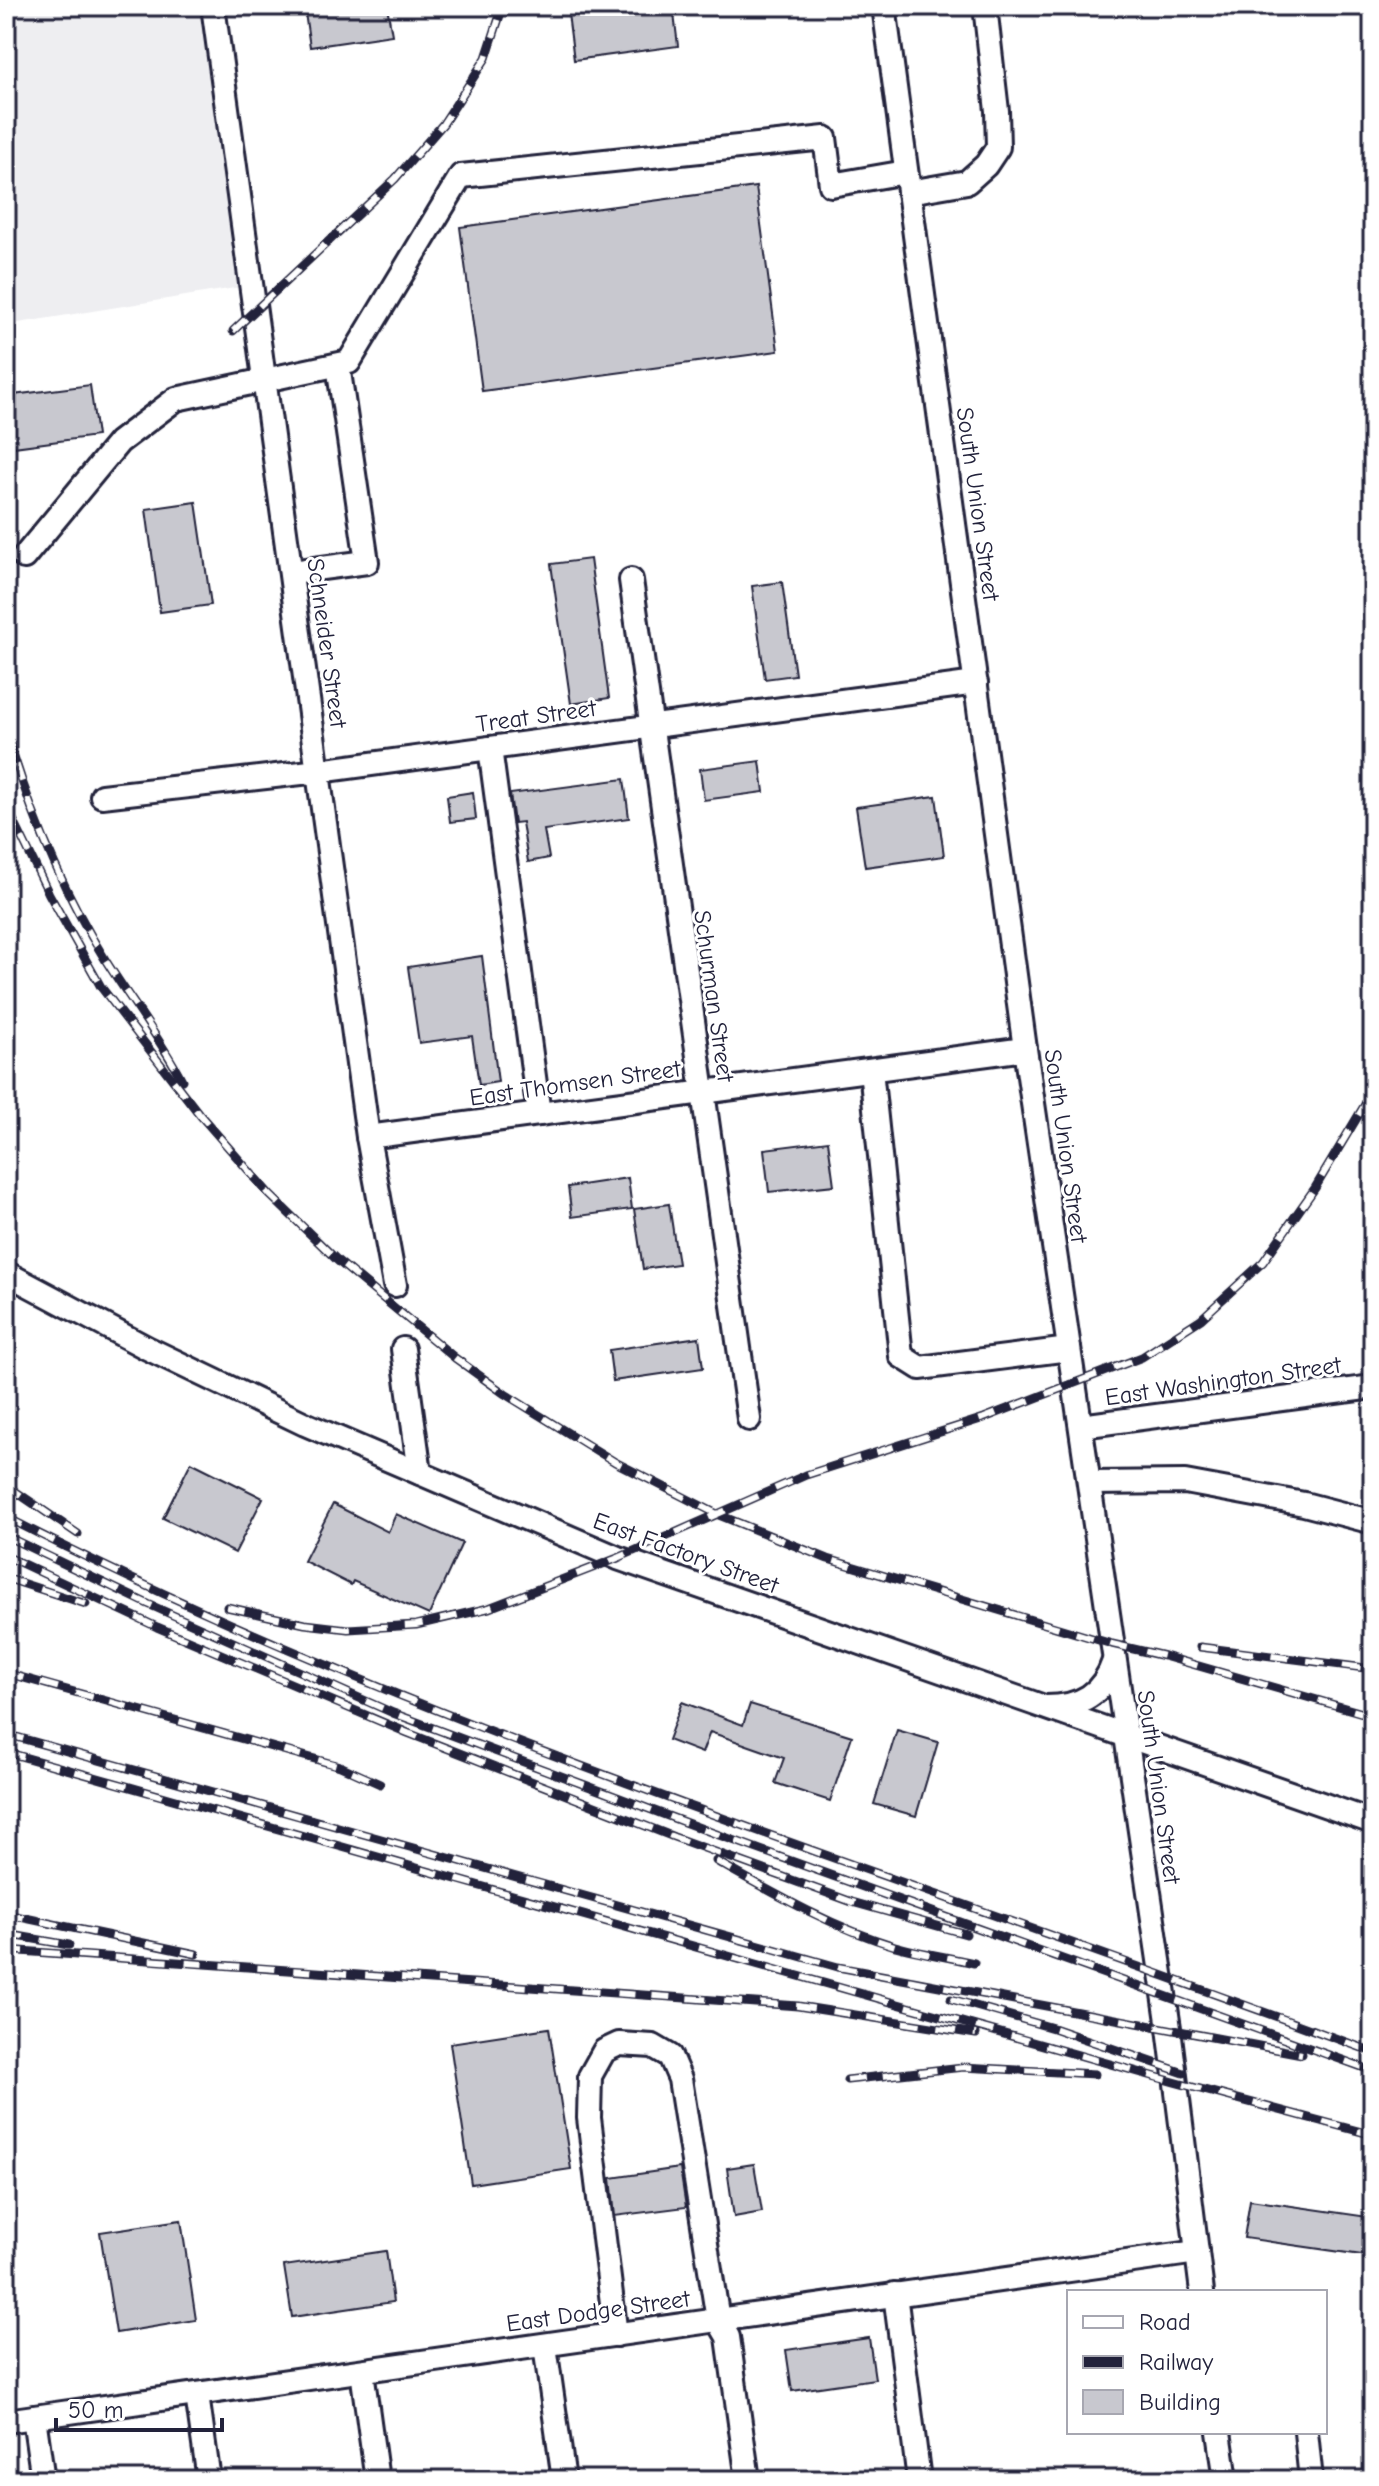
<svg xmlns="http://www.w3.org/2000/svg" width="1379" height="2486" viewBox="0 0 1379 2486" font-family="'Comic Neue',sans-serif">
  <style>
    .built { fill: #eeeef1 }
    .building { fill: #c8c8cf; stroke: #22223b; stroke-width: 2 }
    .lines { fill: none; stroke-linecap: round; stroke-linejoin: round }
    .minor-casing { stroke: #22223b; stroke-width: 28 }
    .minor { stroke: #fff; stroke-width: 22 }
    .rail-casing { stroke: #22223b; stroke-width: 9 }
    .rail { stroke: #fff; stroke-width: 6; stroke-dasharray: 18; stroke-linecap: butt }
    .labels { text-anchor: middle; dominant-baseline: central; stroke-width: 6; stroke-linejoin: round; paint-order: stroke }
    .street-label { font-size: 24px; fill: #22223b; stroke: #fff }
  </style>
  <rect width="100%" height="100%" fill="#fff"/>
  <filter id="ink" filterUnits="userSpaceOnUse"><feTurbulence type="fractalNoise" baseFrequency=".0125" numOctaves="2"/><feDisplacementMap in="SourceGraphic" scale="16" xChannelSelector="R" yChannelSelector="G"/><feConvolveMatrix kernelMatrix="1 2 1 2 8 2 1 2 1" color-interpolation-filters="sRGB"/></filter>
  <g filter="url(#ink)">
    <polygon class="built" points="6,6 200,6 241,287 6,325"/>
    <g class="building">
      <polygon points="304,6 387,6 392,35 310,47"/>
      <polygon points="567,6 673,6 678,46 574,60"/>
      <polygon points="756,187 778,351 482,391 460,227"/>
      <polygon points="90,385 97,436 6,448 6,396"/>
      <polygon points="196,502 211,605 160,612 146,509"/>
      <polygon points="590,559 609,698 571,704 551,564"/>
      <polygon points="782,582 795,675 765,679 752,586"/>
      <polygon points="760,761 764,792 704,800 700,769"/>
      <polygon points="624,779 629,818 544,830 549,858 528,862 522,822 514,823 510,794"/>
      <polygon points="473,792 476,819 450,822 447,796"/>
      <polygon points="936,796 944,856 865,867 856,807"/>
      <polygon points="482,956 498,1082 479,1085 472,1036 419,1043 408,967"/>
      <polygon points="828,1141 834,1185 769,1192 764,1149"/>
      <polygon points="628,1178 632,1209 572,1217 568,1187"/>
      <polygon points="669,1204 678,1264 643,1269 634,1209"/>
      <polygon points="699,1337 703,1368 613,1381 609,1350"/>
      <polygon points="191,1462 263,1498 235,1553 163,1518"/>
      <polygon points="333,1504 388,1532 396,1514 462,1543 429,1615 353,1581 351,1585 304,1561"/>
      <polygon points="682,1702 743,1725 750,1704 852,1736 830,1801 775,1783 784,1758 710,1732 702,1753 668,1740"/>
      <polygon points="897,1730 938,1742 916,1816 874,1804"/>
      <polygon points="549,2028 571,2169 471,2184 450,2043"/>
      <polygon points="754,2164 762,2212 734,2217 727,2168"/>
      <polygon points="680,2168 686,2207 615,2216 611,2178"/>
      <polygon points="1250,2200 1368,2217 1362,2255 1244,2238"/>
      <polygon points="181,2220 196,2320 116,2333 100,2232"/>
      <polygon points="386,2251 393,2302 292,2317 284,2266"/>
      <polygon points="869,2338 875,2379 792,2391 786,2350"/>
    </g>
    <g class="lines">
      <g class="minor-casing">
        <g id="minor">
          <polyline points="213,6 368,1137 395,1285"/>
          <polyline points="884,6 1025,1049 1169,2028 1202,2292"/>
          <polyline points="909,192 967,182 986,165 998,147 997,111 985,6"/>
          <polyline points="24,557 119,442 176,399 349,362 461,176 825,138 831,185 906,172"/>
          <polyline points="292,572 367,562 338,365"/>
          <polyline points="631,580 749,1419"/>
          <polyline points="490,748 539,1114"/>
          <polyline points="102,796 319,771 976,683"/>
          <polyline points="871,1070 901,1356 920,1368 1069,1349"/>
          <polyline points="368,1137 1025,1049"/>
          <polyline points="6,1273 147,1348 305,1424 618,1558 1373,1822"/>
          <polyline points="403,1349 420,1473"/>
          <polyline points="1081,1426 1373,1387"/>
          <polyline points="1090,1483 1185,1482 1304,1504 1373,1522"/>
          <path d="M1046 1707C1081 1707 1103 1694 1114 1661"/>
          <polyline points="895,2294 919,2480"/>
          <polyline points="616,2335 589,2118 590,2076 604,2051 619,2044 653,2046 670,2056 680,2079 718,2320 728,2337 748,2480"/>
          <polyline points="545,2346 564,2480"/>
          <polyline points="362,2371 377,2480"/>
          <polyline points="197,2395 209,2480"/>
          <polyline points="34,2417 43,2480"/>
          <polyline points="6,2421 1197,2252"/>
          <polyline points="1219,2432 1226,2480"/>
          <polyline points="1306,2432 1311,2480"/>
        </g>
      </g>
      <use href="#minor" class="minor"/>
      <g class="rail-casing">
        <g id="rail">
          <polyline points="233,331 395,179 443,124 486,58 503,6"/>
          <path d="M6 730C29 810 62 890 106 961 131 1001 160 1038 182 1080"/>
          <polyline points="6,805 49,894 101,987 200,1115 270,1195 338,1261 455,1358 505,1394 615,1462 719,1515 828,1559 1112,1644 1164,1656 1373,1716"/>
          <polyline points="6,1485 78,1534"/>
          <path d="M6 1517C263 1649 532 1750 803 1847 993 1915 1184 1982 1373 2052"/>
          <polyline points="6,1536 148,1604 393,1713 708,1831 1373,2071"/>
          <polyline points="6,1556 157,1627 408,1733 674,1837 852,1902 966,1934"/>
          <polyline points="6,1578 86,1604"/>
          <polyline points="227,1607 305,1624 348,1629 416,1625 489,1608 618,1558 806,1475 984,1418 1142,1357 1201,1319 1263,1262 1315,1188 1373,1091"/>
          <polyline points="1200,1647 1373,1669"/>
          <polyline points="6,1673 340,1766 380,1784"/>
          <polyline points="6,1734 838,1967 1302,2054"/>
          <polyline points="6,1752 1174,2082 1373,2135"/>
          <path d="M716 1861C773 1893 831 1927 895 1946 920 1953 948 1957 974 1963"/>
          <polyline points="6,1914 196,1954"/>
          <polyline points="6,1934 69,1945"/>
          <polyline points="6,1950 798,2006 976,2034"/>
          <polyline points="951,1999 1053,2028 1184,2073"/>
          <polyline points="847,2080 963,2067 1095,2074"/>
        </g>
      </g>
      <use href="#rail" class="rail"/>
    </g>
  </g>
  <g class="labels">
    <g class="street-label">
      <text transform="translate(978 504) rotate(82)">South Union Street</text>
      <text transform="translate(327 643) rotate(82)">Schneider Street</text>
      <text transform="translate(536 716) rotate(-8)">Treat Street</text>
      <text transform="translate(714 996) rotate(82)">Schurman Street</text>
      <text transform="translate(575 1083) rotate(-8)">East Thomsen Street</text>
      <text transform="translate(1066 1146) rotate(82)">South Union Street</text>
      <text transform="translate(1223 1381) rotate(-8)">East Washington Street</text>
      <text transform="translate(686 1553) rotate(20)">East Factory Street</text>
      <text transform="translate(1159 1787) rotate(82)">South Union Street</text>
      <text transform="translate(598 2311) rotate(-8)">East Dodge Street</text>
    </g>
  </g>
  <rect width="1379" height="2486" fill="none" stroke="#fff" stroke-width="32"/>
  <rect x="16" y="16" width="1347" height="2454" fill="none" stroke="#22223b" stroke-width="3" filter="url(#ink)"/>
  <rect x="1067" y="2290" width="260" height="144" fill="#ffffff" stroke="#a7a7b1" stroke-width="2"/>
  <rect x="1083" y="2316" width="40" height="12" fill="#ffffff" stroke="#a7a7b1" stroke-width="2"/>
  <text x="1139" y="2330" font-size="24" fill="#22223b">Road</text>
  <rect x="1083" y="2356" width="40" height="12" fill="#22223b" stroke="#a7a7b1" stroke-width="2"/>
  <text x="1139" y="2370" font-size="24" fill="#22223b">Railway</text>
  <rect x="1083" y="2390" width="40" height="24" fill="#c8c8cf" stroke="#a7a7b1" stroke-width="2"/>
  <text x="1139" y="2410" font-size="24" fill="#22223b">Building</text>
  <path d="M56 2418v12h166v-12" fill="none" stroke="#22223b" stroke-width="4"/>
  <text x="68" y="2418" font-size="24" fill="#22223b" stroke="#ffffff" stroke-width="6" paint-order="stroke">50 m</text>
</svg>
